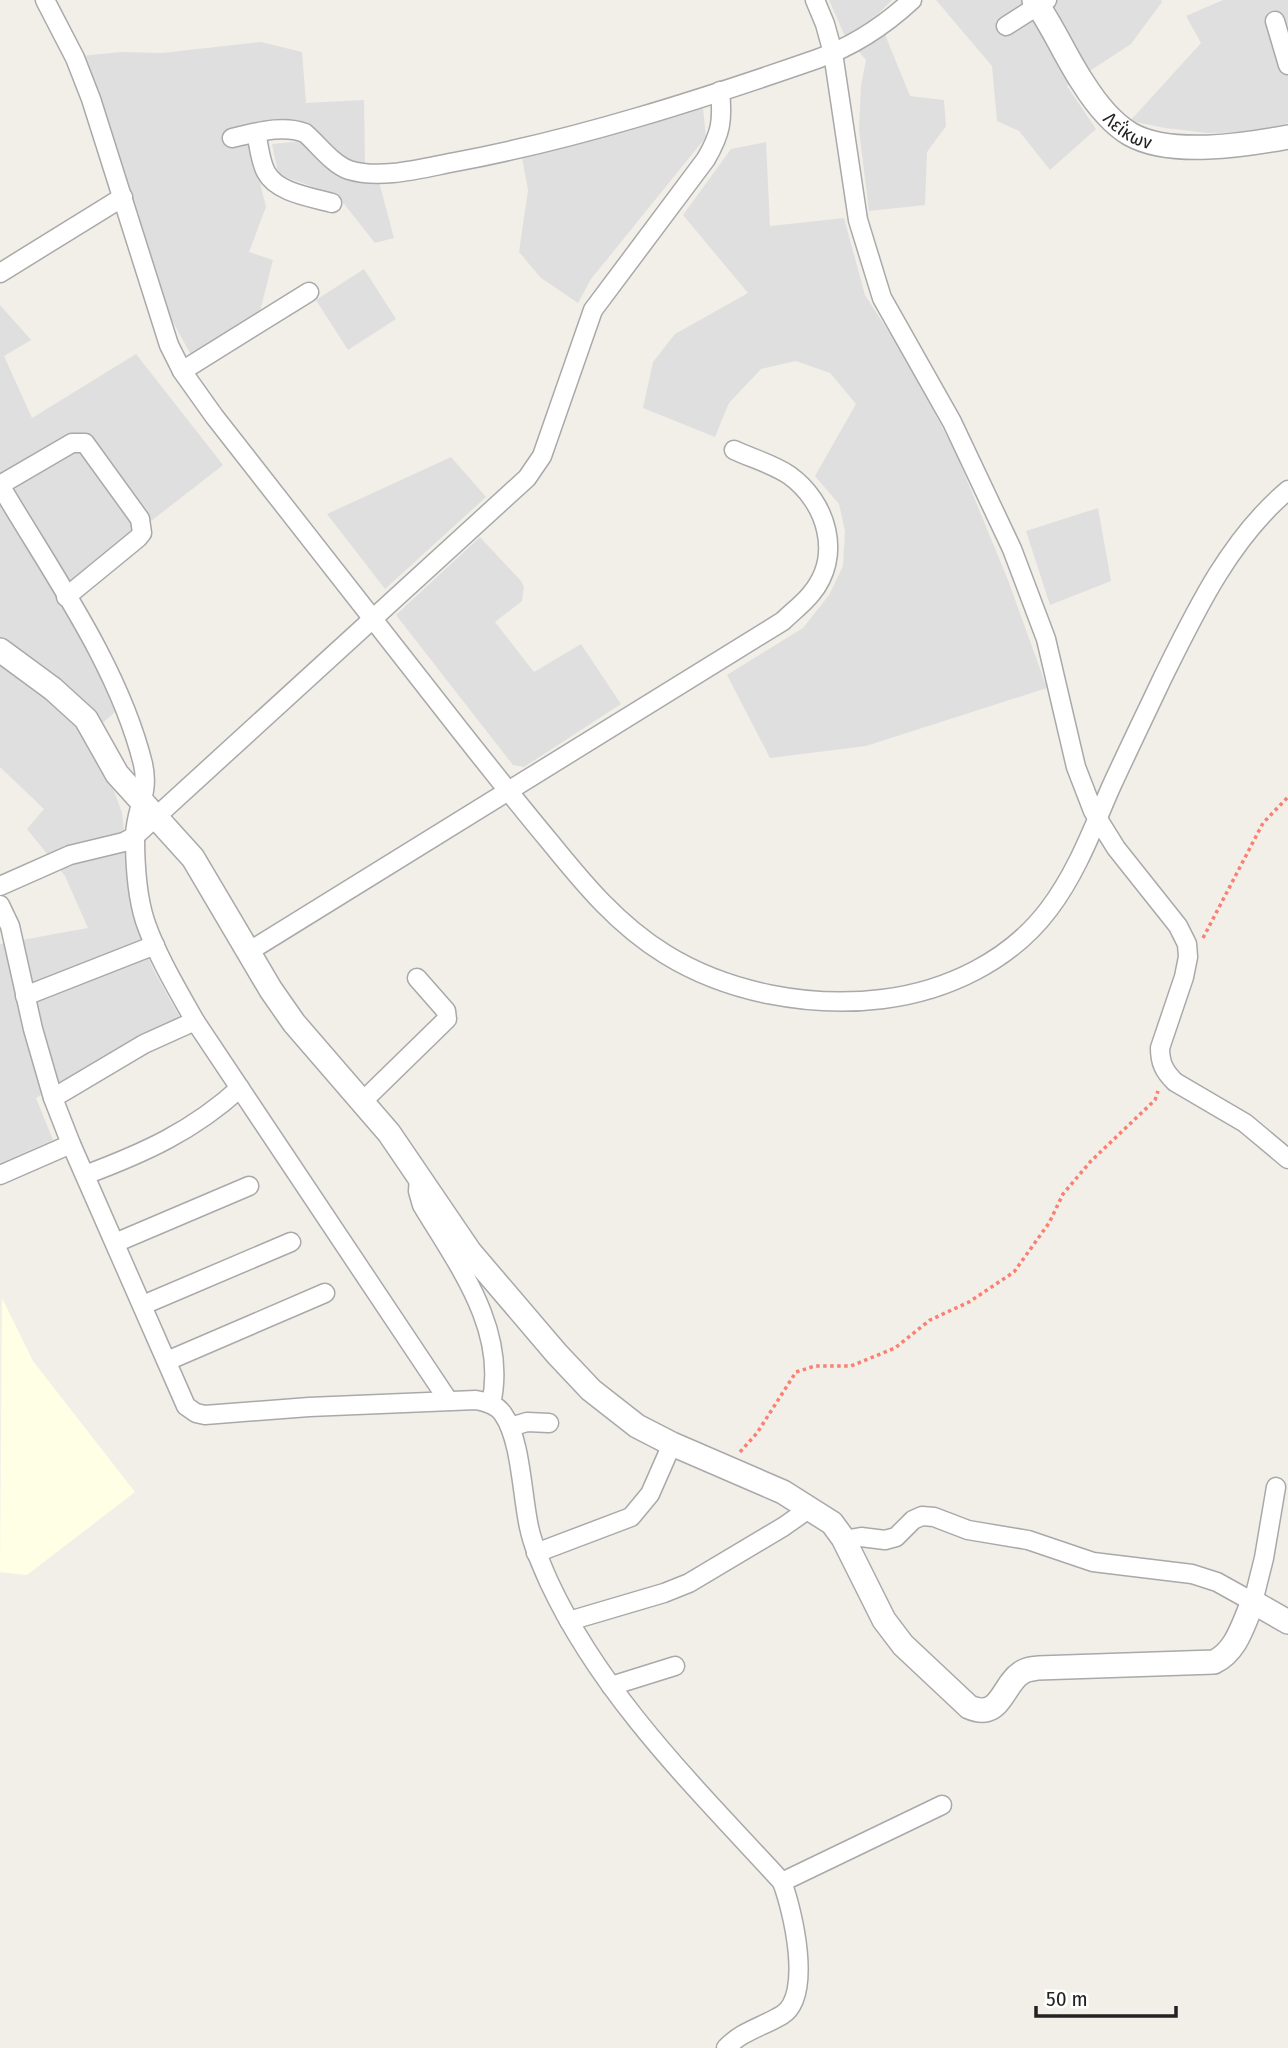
<svg xmlns="http://www.w3.org/2000/svg" width="1288" height="2048" viewBox="0 0 1288 2048" font-family="'Fira Sans Condensed',sans-serif">
  <style>
    .residential { fill: #e0dfdf }
    .education { fill: #ffffe5 }
    .lines { fill: none; stroke-linecap: round; stroke-linejoin: round }
    .minor-casing { stroke: #a9a9a9; stroke-width: 21 }
    .tertiary-casing { stroke: #a9a9a9; stroke-width: 26 }
    .path { stroke: #fa8072; stroke-width: 3.5; stroke-dasharray: 3.5 3.5; stroke-linecap: butt }
    .minor { stroke: #fff; stroke-width: 18 }
    .tertiary { stroke: #fff; stroke-width: 23 }
    .labels { text-anchor: middle; dominant-baseline: central; stroke-width: 5; stroke-linejoin: round; paint-order: stroke }
    .street-label { font-size: 19px; fill: #222; stroke: #fff }
  </style>
  <rect width="100%" height="100%" fill="#f2efe9"/>
  <g class="residential">
    <polygon points="829,0 892,0 877,15 910,96 944,100 946,126 927,152 925,205 869,211 859,130 861,85 866,60 844,34"/>
    <polygon points="936,0 1161,0 1162,2 1131,44 1067,86 1096,129 1050,170 1019,131 997,121 992,66"/>
    <polygon points="1223,0 1288,0 1288,123 1256,132 1208,133 1165,128 1130,121 1201,43 1186,16"/>
    <polygon points="261,42 302,52 306,103 364,100 365,165 346,161 307,125 291,121 246,126 266,207 249,252 273,260 259,315 191,355 162,302 81,56 121,52 162,53"/>
    <polygon points="703,108 706,137 591,279 578,303 541,278 519,252 528,190 522,157"/>
    <polygon points="304,141 378,178 394,238 375,243 337,195 285,177 278,172 272,144"/>
    <polygon points="766,142 770,226 844,218 865,295 908,362 957,456 1008,580 1047,688 866,746 770,758 727,675 803,628 829,595 843,566 845,531 839,504 815,476 856,404 830,373 796,361 761,369 729,403 715,437 643,408 653,362 675,334 748,293 683,215 731,149"/>
    <polygon points="364,269 396,319 348,350 316,300"/>
    <polygon points="0,305 31,340 4,356 32,418 136,354 223,465 56,595 97,666 115,712 89,735 101,755 122,813 133,909 141,941 154,971 182,1021 143,1038 36,1098 53,1140 0,1163 0,944 88,928 65,876 27,829 44,809 0,767"/>
    <polygon points="451,457 486,497 385,589 327,514"/>
    <polygon points="1098,508 1111,581 1050,605 1026,531"/>
    <polygon points="480,537 521,581 524,587 522,601 495,622 534,672 581,644 621,704 524,767 513,765 396,615"/>
  </g>
  <polygon class="education" points="2,1298 33,1361 135,1492 27,1575 0,1572"/>
  <g class="lines">
    <g class="minor-casing">
      <g id="minor">
        <path d="M45 0 75 58 91 99 169 345 182 371 214 416C296 520 378 624 459 729 489 767 519 805 550 842 584 884 618 925 665 954 728 993 810 1008 883 999 947 991 1010 961 1049 909 1077 872 1093 828 1111 787 1128 750 1146 713 1163 677 1196 610 1230 539 1288 490"/>
        <path d="M815 0 825 24 833 53 858 220 882 298 952 422 1012 549 1046 639 1076 767 1093 811 1116 848 1178 926 1187 944 1188 957 1184 977 1160 1048C1160 1063 1164 1071 1175 1082L1245 1123 1288 1159"/>
        <polyline points="1275,21 1288,65"/>
        <polyline points="1006,26 1047,0"/>
        <path d="M256 133C259 145 260 161 266 172 277 193 311 197 332 203"/>
        <path d="M232 138C255 133 282 124 305 133 318 144 332 164 349 170 381 180 423 168 455 162 578 139 699 100 817 59 854 46 884 26 912 0"/>
        <polyline points="0,273 123,197"/>
        <polyline points="182,371 309,292"/>
        <path d="M0 485C51 572 119 666 143 764 150 795 135 809 135 837 135 864 137 896 145 921 157 956 177 989 195 1021L448 1400"/>
        <polyline points="0,485 72,443 85,443 140,519 142,533 138,538 66,597"/>
        <path d="M0 886 70 855 124 842 135 836 527 478 542 456 593 310 706 159C721 133 723 121 720 91"/>
        <path d="M0 905 10 926 33 1029 53 1098 71 1144 186 1406 196 1413 205 1415 309 1407 476 1400C487 1402 497 1405 503 1414 521 1439 522 1496 529 1527 533 1546 541 1564 549 1582 603 1698 697 1789 782 1882 793 1911 813 1996 782 2015 762 2027 742 2031 726 2048"/>
        <path d="M248 952 783 621C792 612 803 604 811 594 843 556 827 502 789 475 773 464 751 458 734 450"/>
        <polyline points="25,996 155,945"/>
        <polyline points="53,1098 144,1044 195,1021"/>
        <polyline points="363,1101 447,1019 446,1011 417,978"/>
        <polyline points="0,1175 71,1144"/>
        <path d="M85 1175C144 1153 193 1131 240 1088"/>
        <path d="M419 1176 418 1191 422 1205C458 1265 508 1330 491 1404"/>
        <polyline points="115,1243 249,1186"/>
        <polyline points="143,1305 291,1242"/>
        <polyline points="167,1361 325,1293"/>
        <polyline points="510,1427 527,1422 549,1423"/>
        <polyline points="844,1540 861,1537 885,1540 896,1537 913,1520 922,1516 934,1517 968,1530 1028,1540 1093,1562 1192,1574 1217,1582 1253,1602 1264,1558 1276,1487"/>
        <polyline points="536,1553 631,1517 650,1494 672,1444"/>
        <polyline points="569,1621 664,1593 689,1583 783,1527 810,1508"/>
        <polyline points="611,1686 675,1666"/>
        <polyline points="782,1882 942,1805"/>
      </g>
    </g>
    <g class="tertiary-casing">
      <g id="tertiary">
        <path id="s1" d="M1034 0C1053 26 1065 56 1083 83 1095 102 1110 122 1130 134 1170 157 1245 145 1288 137"/>
        <path d="M0 650 53 689 86 719 117 774 193 858 271 990 294 1023 389 1133 470 1252 557 1354 591 1390 637 1426 672 1444 783 1492 832 1523 843 1538 884 1620 903 1645 969 1707C1001 1721 1002 1685 1021 1673 1026 1669 1032 1669 1038 1668L1214 1662C1237 1651 1243 1624 1253 1602L1288 1622"/>
      </g>
    </g>
    <g class="path">
      <polyline points="1203,938 1263,823 1288,797"/>
      <polyline points="740,1452 757,1433 796,1372 815,1366 851,1366 895,1348 930,1320 969,1302 1014,1272 1049,1223 1063,1194 1091,1161 1155,1100 1158,1091"/>
    </g>
    <use href="#minor" class="minor"/>
    <use href="#tertiary" class="tertiary"/>
  </g>
  <g class="labels">
    <g class="street-label">
      <text stroke="none"><textPath href="#s1" startOffset="163">Λεΐκων</textPath></text>
    </g>
  </g>
  <path d="M1036 2006v10h140v-10" fill="none" stroke="#222222" stroke-width="3.5"/>
  <text x="1046" y="2006" font-size="21" fill="#222222" stroke="#ffffff" stroke-width="5" paint-order="stroke">50 m</text>
</svg>
